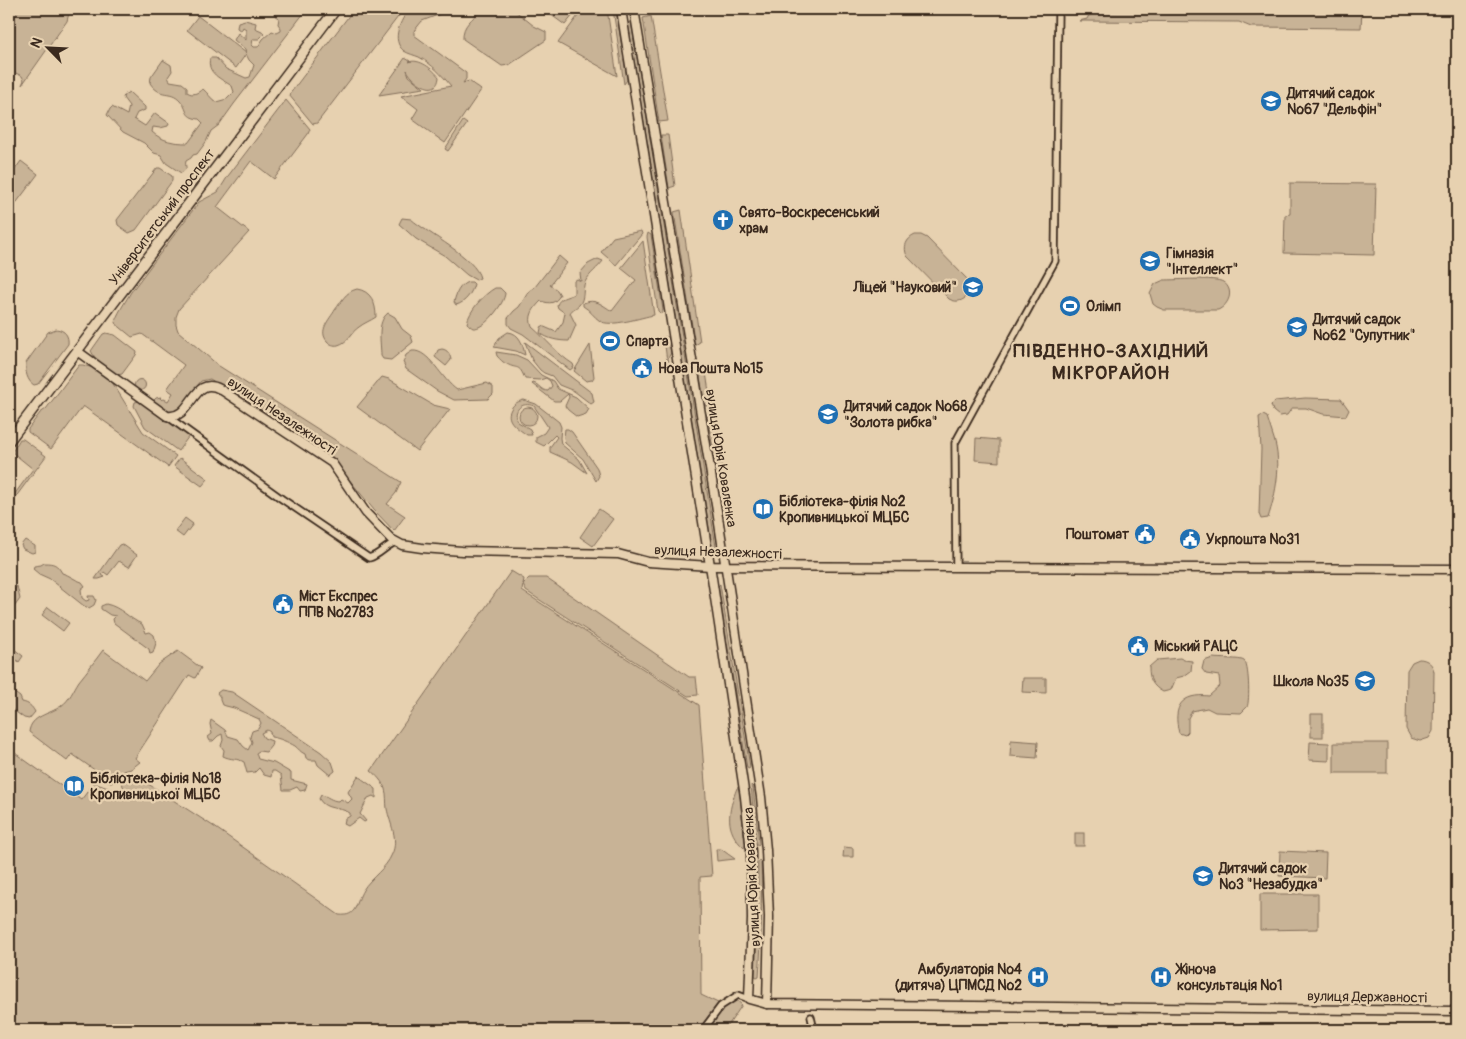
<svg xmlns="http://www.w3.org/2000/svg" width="1466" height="1039" viewBox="0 0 1466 1039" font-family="Pangolin,sans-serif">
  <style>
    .green { fill: #c8b396; stroke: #826e5a }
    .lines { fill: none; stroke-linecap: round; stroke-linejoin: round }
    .street-casing { stroke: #3b2a1e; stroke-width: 9 }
    .secondary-casing { stroke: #3b2a1e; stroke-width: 11 }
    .primary-casing { stroke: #3b2a1e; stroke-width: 12 }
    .street { stroke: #e7d1b0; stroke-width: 5.5 }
    .secondary { stroke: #e7d1b0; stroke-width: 8 }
    .primary { stroke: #e7d1b0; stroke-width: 9 }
    .labels { text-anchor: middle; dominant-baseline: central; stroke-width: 4.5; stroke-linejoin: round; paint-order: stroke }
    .poi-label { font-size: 14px; font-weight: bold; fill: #3b2a1e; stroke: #e7d1b0; text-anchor: start }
    .street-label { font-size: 14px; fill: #3b2a1e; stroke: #e7d1b0 }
    .district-label { font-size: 19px; font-weight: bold; letter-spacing: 1px; fill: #3b2a1e; stroke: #e7d1b0 }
  </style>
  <rect width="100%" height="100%" fill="#e7d1b0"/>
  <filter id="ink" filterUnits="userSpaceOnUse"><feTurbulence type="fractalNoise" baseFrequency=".02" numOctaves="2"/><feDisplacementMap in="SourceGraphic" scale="10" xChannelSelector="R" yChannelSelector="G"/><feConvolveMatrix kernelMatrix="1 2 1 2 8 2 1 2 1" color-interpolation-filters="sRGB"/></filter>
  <g filter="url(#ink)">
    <g class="green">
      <polygon points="9,9 70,9 67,21 22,85 24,80 22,76 9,70"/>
      <path d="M275 9H280L283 12 287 9H307L234 104 219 125 211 131 206 142 197 154 193 155 191 158 186 161C184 167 190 168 181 173L166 163 161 155 154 153 144 143 123 132 107 115 110 109 112 107 127 115 129 106 123 98 124 95 129 92 145 107V110L137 113 134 119 145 126 155 113 169 123 168 126 160 128 153 127 152 132C162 141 174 143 188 143L203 123 199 119C183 117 189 110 180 100 170 89 161 99 150 83L151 77 163 60 171 65 172 71 168 77 170 81 182 83 187 87V92C193 96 197 93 203 89 208 93 210 98 216 102L227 99 234 92 232 86C221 79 206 73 210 58H216L226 69 246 78 250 77 254 65 249 60 246 54 236 68 187 30 198 16 246 53 245 49 234 40 238 33 246 40V29L243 27 241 31 237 28 238 22 245 20 256 23 255 28 262 31 264 34 259 39H253L252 45 254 47H258L263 39 272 31 277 33 281 31V28L278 24 279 18 274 14Z"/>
      <polygon points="354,9 404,9 317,123 313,124 289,95"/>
      <path d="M409 9H445L443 13 422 21 414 31V35L466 73V79L463 83 469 81 481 90 445 143 412 119 418 109 401 96 451 86C442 75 432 64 419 57 414 55 409 54 404 51 390 40 401 20 409 9Z"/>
      <path d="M481 9H513L534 26 546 32V40L509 65 502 66 463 39C462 24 473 20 481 9Z"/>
      <polygon points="543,9 578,9 565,25"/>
      <polygon points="583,9 607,9 617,76 558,43"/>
      <polygon points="613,9 616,9 627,80 624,84"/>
      <polygon points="1180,9 1362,10 1361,28 1251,27 1239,22 1079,21 1087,19 1089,15 1107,12"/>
      <polygon points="651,16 668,121 659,122 643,18"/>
      <polygon points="631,21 716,547 715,549 712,547 628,23"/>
      <path d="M405 58 410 61 409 62C419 58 433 69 439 77 437 99 412 81 407 70L409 76 424 88 379 95Z"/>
      <path d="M286 100 310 129 308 134 274 179 251 161 217 207 249 232 179 309 176 317V325L178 331 219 366 401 482 396 493 387 504 405 516 394 531 374 510 330 456 210 379 201 381 177 412 168 411 153 401 156 398 161 397 160 398 162 400 164 399 168 401 173 393 167 389 184 365 142 334 132 337 115 323C115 317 127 299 131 292L199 202 218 192 228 176Z"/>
      <polygon points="463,121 467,124 448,151 445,149"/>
      <polygon points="661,135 668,135 675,186 669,188"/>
      <polygon points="21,161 38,174 14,206 9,202 9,178"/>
      <polygon points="157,168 160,168 172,176 172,181 136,230 129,233 118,225 117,220"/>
      <polygon points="1290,183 1376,184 1374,255 1284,253 1285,215 1290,214"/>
      <polygon points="681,210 700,342 695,345 674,212"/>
      <path d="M402 218 411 219C427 233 476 258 480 278L476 280 467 275 445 256 416 239 399 224Z"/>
      <polygon points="641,231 642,234 616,265 601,252 613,237"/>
      <polygon points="648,233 651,235 663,310 661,314 658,311 647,237"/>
      <path d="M915 235H921L927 238 967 279 969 285 970 291C966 300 958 304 949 299L907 256C903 247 906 239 915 235Z"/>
      <path d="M643 241 654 315C642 317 610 328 600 321 594 317 590 310 583 306V303C596 298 602 305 612 311L636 280 621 268Z"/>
      <path d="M559 256 567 263 550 285 557 290 560 295C555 304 550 304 541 301 533 309 528 316 532 327 546 339 557 354 573 364L574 367 570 370 523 334 511 328 508 324V318L514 311 519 307 529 291 535 287Z"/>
      <path d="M598 259 603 261C598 268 590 273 585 282 582 289 585 299 579 305 575 309 573 308 570 313L576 325 569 341C558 341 548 339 540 333L541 328 542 326 556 332 563 322 565 313 558 308 557 305C560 297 566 298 574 294V281L577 279 581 281 580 273 588 264Z"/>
      <path d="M1164 280C1176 280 1215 277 1223 282 1235 290 1229 305 1218 310H1164L1157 307 1153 304 1150 294 1155 284Z"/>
      <path d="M468 282H472L474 284C472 293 465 303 456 305L454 302C456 294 459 285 468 282Z"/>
      <path d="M495 288H500L505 293C505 303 484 330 473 328 471 327 469 325 467 323 469 311 484 294 495 288Z"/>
      <path d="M357 289C371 291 376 303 376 317 370 321 364 323 359 327 351 332 349 342 338 345 334 346 330 344 328 342 317 331 330 319 335 310 342 301 345 292 357 289Z"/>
      <path d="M388 313 395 317 402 329 411 336 413 342 391 360 383 359 381 356C381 343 376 322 388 313Z"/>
      <path d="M56 329C65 330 69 336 68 344L38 384 34 385C27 381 25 371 26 363L48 332Z"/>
      <path d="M508 332C520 333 523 345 525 355L516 351 494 347 499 338Z"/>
      <polygon points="106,333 115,335 137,352 136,355 122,374 117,375 97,361 91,351 103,334"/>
      <polygon points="664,337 668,337 671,353 668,358 669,362 667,362"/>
      <polygon points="525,342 592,393 594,402 591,404 574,391 559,385 552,376 544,373 540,370 532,360"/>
      <polygon points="590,345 594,377 592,380 586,381 574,371"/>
      <path d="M442 349C448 350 450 354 451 360L446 366 435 357 438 350Z"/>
      <path d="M412 351C429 349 442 380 457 390L487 383 493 387V394L488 399 454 400 437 391 406 369 403 362 406 355Z"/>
      <path d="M496 352 516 355 527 360 541 375 553 381 558 389 576 397 589 409 586 414 577 417 568 410 565 406 569 397 568 394 560 401H554L532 384 533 383C539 384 541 391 548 391L552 386 550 381 546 378 540 380 525 379C519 363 517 370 507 364 503 363 500 359 497 356Z"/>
      <polygon points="79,365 83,365 93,368 112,382 143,432 176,456 168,467 83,406 51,449 28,432 28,429 40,413 46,409"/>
      <polygon points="705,366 711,405 705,406 698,367"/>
      <polygon points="382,377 389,379 433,405 450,409 417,451 357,407"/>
      <circle cx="140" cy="385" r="5.5"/>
      <polygon points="1305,398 1341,399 1349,410 1346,416 1323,414 1306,408 1292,408 1287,415 1279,416 1273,411 1271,405 1275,401"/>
      <path d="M524 400 536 404 559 422 561 427 560 438 561 444 579 459 587 473 572 462 550 452V447L557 437 555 435 544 446 536 442V437L544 433 548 427 534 406C522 401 512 410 518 422L530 429 532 435H527C519 429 504 421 511 409 514 403 519 401 524 400Z"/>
      <polygon points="140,401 189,436 178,451 145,427 134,406 135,402"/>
      <circle cx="528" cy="416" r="9"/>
      <polygon points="712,413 722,466 716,467 707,414"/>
      <path d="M1263 415 1267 417C1269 424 1272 432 1274 439 1282 465 1276 493 1268 518L1261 519 1259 514 1261 449 1259 417Z"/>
      <polygon points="565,429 568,429 572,432 597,468 599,476 596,481 583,459 565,443 564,437"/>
      <polygon points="976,438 999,440 999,462 975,460"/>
      <polygon points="20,439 23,439 46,456 9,506 9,498 11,499 33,469 12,452"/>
      <polygon points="180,458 208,479 202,486 174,466"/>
      <polygon points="599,509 613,519 593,546 580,537"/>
      <polygon points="185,518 193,524 183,537 175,531"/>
      <polygon points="25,540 35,546 35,552 32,553 23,549 21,545"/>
      <polygon points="122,544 137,555 129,567 119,561 108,575 104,572 102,575 105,577 99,579 95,579 119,545"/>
      <path d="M44 563C54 563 57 564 62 573 70 575 74 580 82 582L85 586 81 589 82 598 86 601 89 600 88 596H94L96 600 94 605 89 608 84 606 50 579 39 574 33 569 34 566 41 565Z"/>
      <path d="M511 571 524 579 523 584 529 578H546L689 677H696L698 695 688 696 526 591 523 585 522 591 699 705 712 876 700 877 701 995 718 1003 698 1030H9V753L12 751 81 800 94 783 119 792 124 790 122 782 127 777 132 775 139 778 213 826 339 915C358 917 355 903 363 890 371 877 386 869 392 854 399 839 390 824 387 809 386 802 387 795 385 789 383 782 376 775 371 771Z"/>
      <polygon points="720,584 750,767 749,769 747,768 718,586"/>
      <polygon points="17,586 20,599 9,614 9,597"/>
      <path d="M106 604C121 607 129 619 142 624L146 633 150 632 154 635 156 643 153 653 150 654 149 649 114 623 113 619 116 616 110 615 101 609V606Z"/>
      <polygon points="48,607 69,623 63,631 42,615"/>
      <polygon points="9,645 23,656 19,662 9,654"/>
      <path d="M103 650 145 681 159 664 178 651 201 668 195 678 189 675 135 758 140 762 131 769 124 771 112 783 95 773 96 771 72 754 67 761 29 732C31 715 49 715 61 706 70 700 73 690 79 681 87 671 95 661 103 650Z"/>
      <path d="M1180 658 1184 660 1192 661 1191 671 1184 676 1176 678 1171 690 1163 692C1152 686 1149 679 1149 667L1157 660Z"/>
      <path d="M1213 658C1219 659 1241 658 1244 661 1249 664 1250 701 1247 707 1245 709 1243 711 1241 713L1215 712 1207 708 1192 711 1188 718V732L1185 735 1179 733C1172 706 1182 693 1209 696L1220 686 1219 676 1206 674 1202 669 1204 661Z"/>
      <path d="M1419 659C1427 659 1433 664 1434 672L1433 731 1429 738 1420 741 1411 738 1406 729 1407 670 1412 662Z"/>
      <polygon points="1023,678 1046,678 1046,693 1022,692"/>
      <path d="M9 689 20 697 22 702C28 703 32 706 35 712L29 719 24 718 9 707Z"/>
      <path d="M221 690 232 692 321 752 332 762 335 771 330 775 318 765 316 760H310L306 758 305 754C300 752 299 749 295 746 288 742 279 738 271 737L270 732 267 730 261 733 264 738 272 741 271 746 266 752 259 751 256 753 258 759 274 763 291 773V780L307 784 305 790 300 791 297 787 290 790H283L281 775 275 771H272L271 777 264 775 259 768 255 772 247 773 244 762C237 758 231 760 223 756L224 750 221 746 223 740 222 734 218 736 213 741H210L208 737 212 734 210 724 211 720 225 730 228 736 238 739 243 746 248 750 252 742 250 737 252 731 258 729 261 723 259 719 234 708 222 705 220 700V697L217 693Z"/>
      <rect x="1311" y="714" width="12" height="23"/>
      <polygon points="1011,740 1038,742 1037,758 1010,756"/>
      <polygon points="1310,742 1329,743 1329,761 1309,760"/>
      <rect x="1334" y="743" width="53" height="30"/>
      <path d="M358 776 376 789V798L373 796 368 798 360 814 366 821 364 822 359 818 348 826 344 824 345 819 350 816V813C339 806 326 811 319 799L321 795C328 796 331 801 339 801L341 799 348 803 352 799 348 792Z"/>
      <polygon points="751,785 753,787 759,844 758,845 756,844"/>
      <path d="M739 787 745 844 744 848C724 830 728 811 737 788Z"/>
      <rect x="1075" y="833" width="9" height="13"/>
      <polygon points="844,847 853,848 853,857 843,857"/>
      <polygon points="716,849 721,849 735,859 717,861"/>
      <polygon points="1280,851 1326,853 1325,878 1279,876"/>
      <path d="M759 860 761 862C762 900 762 938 759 976L757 977 755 976 758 913V862Z"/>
      <polygon points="1260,894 1318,894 1318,929 1260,930"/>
      <polygon points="732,996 742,1005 725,1030 708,1030"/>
    </g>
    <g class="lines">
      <g class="street-casing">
        <g id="street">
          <path d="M167 416 282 499 369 558C380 555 385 546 396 542"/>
          <polyline points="956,567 955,443 1055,261 1058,9"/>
          <polyline points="811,1017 814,1030"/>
          <polyline points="703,1030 721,1006 738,995 749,999"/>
        </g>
      </g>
      <g class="secondary-casing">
        <g id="secondary">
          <polyline points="621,9 712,578 745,797 751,851 752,919 749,999 767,1004 1457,1011"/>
          <polyline points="634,9 718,517 761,797 766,850 769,917 767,1004"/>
          <path d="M77 351 167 416C193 420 192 374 220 389L332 463 366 513 391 539 402 545 422 548 462 551 618 554 648 562 710 566 1457 569"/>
        </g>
      </g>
      <g class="primary-casing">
        <polyline id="primary" points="9,441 336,9"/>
      </g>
      <use href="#street" class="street"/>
      <use href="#secondary" class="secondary"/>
      <use href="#primary" class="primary"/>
    </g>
  </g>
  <defs>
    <g id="school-disc" transform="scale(1.125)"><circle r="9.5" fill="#1f6fb2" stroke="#e7d1b0"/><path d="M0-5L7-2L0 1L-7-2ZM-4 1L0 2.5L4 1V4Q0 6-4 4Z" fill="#fff"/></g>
    <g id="church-disc" transform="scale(1.125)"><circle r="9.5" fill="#1f6fb2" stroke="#e7d1b0"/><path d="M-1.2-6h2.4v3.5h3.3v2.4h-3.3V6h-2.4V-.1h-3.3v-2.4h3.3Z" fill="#fff"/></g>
    <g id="stadium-disc" transform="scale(1.125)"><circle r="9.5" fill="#1f6fb2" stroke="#e7d1b0"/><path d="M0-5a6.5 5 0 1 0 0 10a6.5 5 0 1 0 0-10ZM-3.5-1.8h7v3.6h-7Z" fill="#fff"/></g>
    <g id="civic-disc" transform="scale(1.125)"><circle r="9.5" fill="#1f6fb2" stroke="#e7d1b0"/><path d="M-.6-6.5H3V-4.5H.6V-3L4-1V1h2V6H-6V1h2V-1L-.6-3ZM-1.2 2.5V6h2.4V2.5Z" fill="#fff"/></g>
    <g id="library-disc" transform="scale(1.125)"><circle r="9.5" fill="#1f6fb2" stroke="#e7d1b0"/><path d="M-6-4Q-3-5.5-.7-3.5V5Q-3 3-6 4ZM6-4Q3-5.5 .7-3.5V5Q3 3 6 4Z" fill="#fff"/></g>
    <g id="hospital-disc" transform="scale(1.125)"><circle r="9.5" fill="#1f6fb2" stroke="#e7d1b0"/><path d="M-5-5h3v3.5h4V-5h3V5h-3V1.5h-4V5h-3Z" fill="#fff"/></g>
  </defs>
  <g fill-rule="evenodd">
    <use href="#school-disc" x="1271" y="101"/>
    <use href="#church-disc" x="723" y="220"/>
    <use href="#school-disc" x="1150" y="261"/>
    <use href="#school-disc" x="973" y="287"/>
    <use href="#stadium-disc" x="1070" y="306"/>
    <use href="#school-disc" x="1297" y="327"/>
    <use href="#stadium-disc" x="610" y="341"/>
    <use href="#civic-disc" x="642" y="368"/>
    <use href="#school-disc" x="828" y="414"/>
    <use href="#library-disc" x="763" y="509"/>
    <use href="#civic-disc" x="1145" y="534"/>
    <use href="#civic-disc" x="1190" y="539"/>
    <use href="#civic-disc" x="283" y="604"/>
    <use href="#civic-disc" x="1138" y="646"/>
    <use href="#school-disc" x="1365" y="681"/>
    <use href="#library-disc" x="74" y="786"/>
    <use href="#school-disc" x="1203" y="876"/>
    <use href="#hospital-disc" x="1038" y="977"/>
    <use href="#hospital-disc" x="1161" y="977"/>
  </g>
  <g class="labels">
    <g class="poi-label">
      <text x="1287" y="93">Дитячий садок<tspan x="1287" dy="16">№67 "Дельфін"</tspan></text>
      <text x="739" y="212">Свято-Воскресенський<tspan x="739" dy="16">храм</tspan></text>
      <text x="1166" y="253">Гімназія<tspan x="1166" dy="16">"Інтеллект"</tspan></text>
      <text x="957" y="287" text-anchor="end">Ліцей "Науковий"</text>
      <text x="1086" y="306">Олімп</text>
      <text x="1313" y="319">Дитячий садок<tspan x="1313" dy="16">№62 "Супутник"</tspan></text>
      <text x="626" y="341">Спарта</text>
      <text x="658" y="368">Нова Пошта №15</text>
      <text x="844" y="406">Дитячий садок №68<tspan x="844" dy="16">"Золота рибка"</tspan></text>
      <text x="779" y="501">Бібліотека-філія №2<tspan x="779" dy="16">Кропивницької МЦБС</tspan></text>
      <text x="1129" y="534" text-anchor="end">Поштомат</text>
      <text x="1206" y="539">Укрпошта №31</text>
      <text x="299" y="596">Міст Експрес<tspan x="299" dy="16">ППВ №2783</tspan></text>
      <text x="1154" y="646">Міський РАЦС</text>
      <text x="1349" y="681" text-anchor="end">Школа №35</text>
      <text x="90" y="778">Бібліотека-філія №18<tspan x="90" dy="16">Кропивницької МЦБС</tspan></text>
      <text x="1219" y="868">Дитячий садок<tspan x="1219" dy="16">№3 "Незабудка"</tspan></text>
      <text x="1022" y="969" text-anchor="end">Амбулаторія №4<tspan x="1022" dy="16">(дитяча) ЦПМСД №2</tspan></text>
      <text x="1177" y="969">Жіноча<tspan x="1177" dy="16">консультація №1</tspan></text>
    </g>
    <g class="street-label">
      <text transform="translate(162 217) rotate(-53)">Університетський проспект</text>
      <text transform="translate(282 416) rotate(34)">вулиця Незалежності</text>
      <text transform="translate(721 458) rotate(81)">вулиця Юрія Коваленка</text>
      <text transform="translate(718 552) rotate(2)">вулиця Незалежності</text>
      <text transform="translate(752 877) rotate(-93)">вулиця Юрія Коваленка</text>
      <text transform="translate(1367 997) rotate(1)">вулиця Державності</text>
    </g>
    <g class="district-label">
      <text x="1111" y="351">ПІВДЕННО-ЗАХІДНИЙ<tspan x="1111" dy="22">МІКРОРАЙОН</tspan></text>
    </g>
  </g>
  <rect width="1466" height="1039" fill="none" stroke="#e7d1b0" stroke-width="30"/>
  <rect x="15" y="15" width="1436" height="1009" fill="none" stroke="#3b2a1e" stroke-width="2" filter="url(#ink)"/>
  <g transform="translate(48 48) rotate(294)" stroke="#e7d1b0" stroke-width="4" paint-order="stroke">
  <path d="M0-4L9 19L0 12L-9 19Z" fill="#3b2a1e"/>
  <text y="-8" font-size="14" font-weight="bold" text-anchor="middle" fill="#3b2a1e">N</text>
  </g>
</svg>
